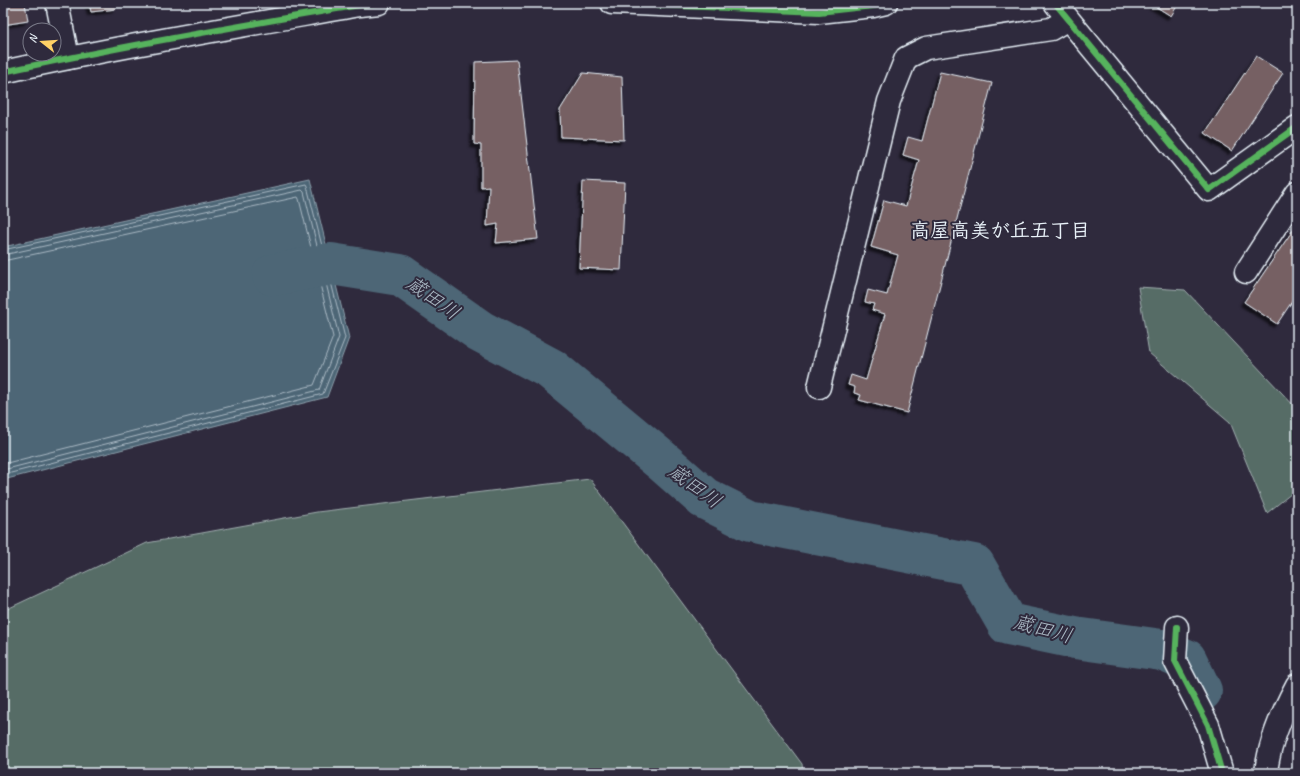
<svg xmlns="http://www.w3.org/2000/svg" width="1300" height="776" viewBox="0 0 1300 776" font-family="Caveat,'Klee One',sans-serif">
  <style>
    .green { fill: #576c66; stroke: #a0aeaf }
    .water { fill: #4d6676; stroke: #8b9eaa }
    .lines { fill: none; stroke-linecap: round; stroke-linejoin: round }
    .shore { stroke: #aab9c4; stroke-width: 1 }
    .river { stroke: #4d6676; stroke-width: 42 }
    .building { fill: #766064; stroke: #e8f1f8; filter: url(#shadow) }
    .minor-casing { stroke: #e8f1f8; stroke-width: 25 }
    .minor { stroke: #2f2a3d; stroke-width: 22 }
    .cycleway-casing { stroke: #2f2a3d; stroke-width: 8 }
    .cycleway { stroke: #56b35d; stroke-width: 6 }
    .labels { text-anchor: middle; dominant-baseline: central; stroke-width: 4; stroke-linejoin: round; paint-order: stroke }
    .neighbourhood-label { font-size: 20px; font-weight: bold; fill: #e8f1f8; stroke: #2f2a3d }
    .water-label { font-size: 20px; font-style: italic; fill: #aab9c4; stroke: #2f2a3d }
  </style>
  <defs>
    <filter id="shadow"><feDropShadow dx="-3.5" dy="3.5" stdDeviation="1" flood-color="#0009"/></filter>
  </defs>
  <rect width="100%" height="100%" fill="#2f2a3d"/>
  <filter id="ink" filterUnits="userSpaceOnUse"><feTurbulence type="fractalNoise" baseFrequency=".025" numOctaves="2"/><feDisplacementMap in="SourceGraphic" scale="8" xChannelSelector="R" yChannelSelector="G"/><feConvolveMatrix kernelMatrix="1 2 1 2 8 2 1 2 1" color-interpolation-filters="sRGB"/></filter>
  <g filter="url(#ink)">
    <g class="green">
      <polygon points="1138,287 1185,290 1297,409 1297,489 1267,513 1230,422 1149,353"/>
      <polygon points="590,479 802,764 803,773 3,773 3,611 147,543 317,512"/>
    </g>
    <polygon class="water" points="310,179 349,338 327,397 3,480 3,247"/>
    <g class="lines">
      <g class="shore">
        <polyline points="3,250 306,184 307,186 345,338 323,394 3,475"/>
        <polyline points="3,255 302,190 304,192 339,337 319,390 3,470"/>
        <polyline points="3,261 298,197 299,199 333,337 314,385 3,464"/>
      </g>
      <polyline class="river" points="273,275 331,264 400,275 480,331 551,369 662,461 704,498 750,521 974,565 1008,624 1075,638 1162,650 1186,660 1201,691"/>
    </g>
    <g class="building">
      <polygon points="3,3 25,3 28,21 3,25"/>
      <polygon points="89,3 115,3 116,9 91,12"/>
      <polygon points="1150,3 1179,3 1171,16"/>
      <polygon points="1256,56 1283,73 1232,151 1205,133"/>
      <polygon points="517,60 538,239 496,243 498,224 487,226 489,186 481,187 481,145 474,144 475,62"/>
      <polygon points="940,72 992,83 907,413 859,400 861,395 854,393 855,387 848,385 851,375 866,380 885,314 872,310 874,304 865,302 868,290 887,295 898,255 871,247 884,200 906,206 919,160 903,155 908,137 922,141"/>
      <polygon points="583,73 622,77 624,140 561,137 560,110"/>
      <polygon points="583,181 625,183 621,270 579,268"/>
      <polygon points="1297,224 1297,294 1277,324 1244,302"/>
    </g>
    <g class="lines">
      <g class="minor-casing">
        <g id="minor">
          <polyline points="57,3 68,58"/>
          <polyline points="612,3 819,12 873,6 886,3"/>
          <polyline points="1055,3 1209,190 1297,127"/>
          <path d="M3 72C121 46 241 26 360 5L379 3"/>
          <polyline points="1246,272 1297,193"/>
          <polyline points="819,387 889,101 906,58 926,48 1051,29 1068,19"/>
          <polyline points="1177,627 1175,661 1208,725 1222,773"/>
          <path d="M1266 773C1269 743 1283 711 1297 685"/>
        </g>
      </g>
      <use href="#minor" class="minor"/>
      <g class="cycleway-casing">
        <g id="cycleway">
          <polyline points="612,3 819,12 873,6 886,3"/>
          <polyline points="1055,3 1209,190 1297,127"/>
          <path d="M3 72C121 46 241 26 360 5L379 3"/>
          <polyline points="1177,627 1175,661 1208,725 1222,773"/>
        </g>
      </g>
      <use href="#cycleway" class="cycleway"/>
    </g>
  </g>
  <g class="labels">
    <g class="neighbourhood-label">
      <text x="1000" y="230">高屋高美が丘五丁目</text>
    </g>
    <g class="water-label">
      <text transform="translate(433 298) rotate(35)">蔵田川</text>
      <text transform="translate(695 486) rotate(36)">蔵田川</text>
      <text transform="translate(1043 629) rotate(15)">蔵田川</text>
    </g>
  </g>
  <rect width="1300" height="776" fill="none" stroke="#2f2a3d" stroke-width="16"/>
  <rect x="8" y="8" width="1284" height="760" fill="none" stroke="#e8f1f8" stroke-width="1.5" filter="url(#ink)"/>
  <g transform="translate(42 42) rotate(287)"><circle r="19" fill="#2f2a3d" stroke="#797a88"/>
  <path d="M0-3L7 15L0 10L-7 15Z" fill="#ffd166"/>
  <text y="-6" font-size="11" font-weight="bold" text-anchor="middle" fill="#e8f1f8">N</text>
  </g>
</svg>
